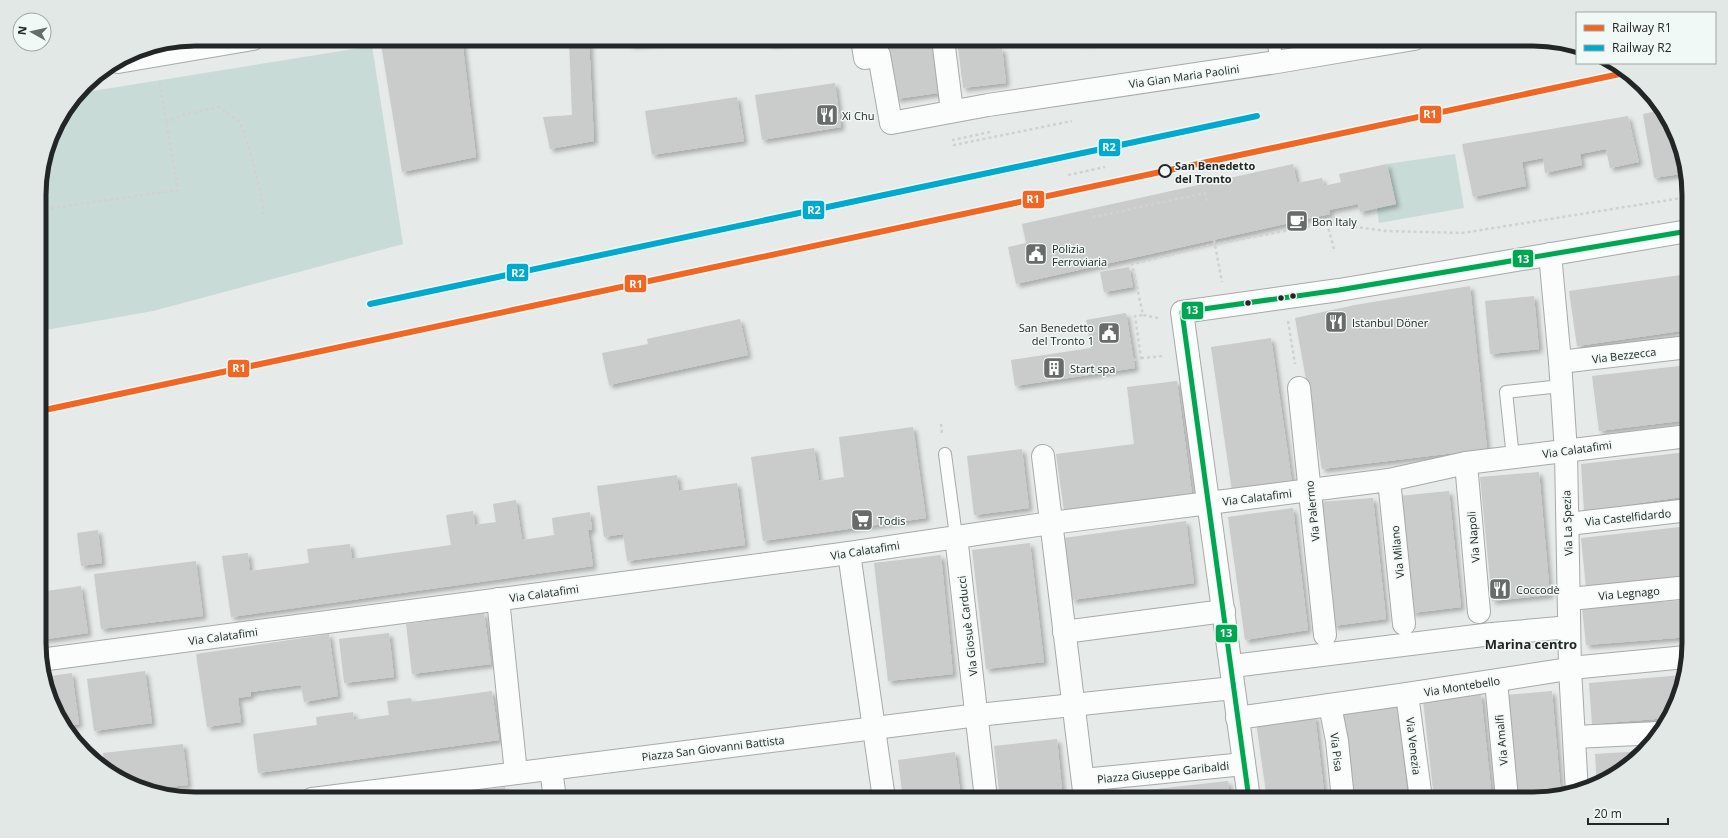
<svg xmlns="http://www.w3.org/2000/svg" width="1728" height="838" viewBox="0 0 1728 838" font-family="'Open Sans',sans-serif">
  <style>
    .green { fill: #c9dbd7 }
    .building { fill: #cacbcb; filter: url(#shadow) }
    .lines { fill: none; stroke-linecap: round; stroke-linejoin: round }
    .lane-casing { stroke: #a6aaa9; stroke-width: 14 }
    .street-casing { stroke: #a6aaa9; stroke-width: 24 }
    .secondary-casing { stroke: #a6aaa9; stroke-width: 24 }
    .path { stroke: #d1d1d1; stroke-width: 2.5; stroke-dasharray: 3 3; stroke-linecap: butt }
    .lane { stroke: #fbfcfc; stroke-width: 12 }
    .street { stroke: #fbfcfc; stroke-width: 22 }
    .secondary { stroke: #fbfcfc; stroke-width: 22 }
    .bus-1-casing { stroke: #f1f9f7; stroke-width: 8 }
    .bus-1 { stroke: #00a651; stroke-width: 5 }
    .rail-1-casing { stroke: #f1f9f7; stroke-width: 9 }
    .rail-2-casing { stroke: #f1f9f7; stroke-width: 9 }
    .rail-1 { stroke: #f26522; stroke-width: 6 }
    .rail-2 { stroke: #00a9ce; stroke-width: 6 }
    .stop-dot { fill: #f1f9f7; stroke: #232626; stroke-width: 2 }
    .bus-dot { fill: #232626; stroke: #f1f9f7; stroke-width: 1.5 }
    .labels { text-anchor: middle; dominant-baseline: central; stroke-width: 3; stroke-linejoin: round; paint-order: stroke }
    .street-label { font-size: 11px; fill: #232626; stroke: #f1f9f7 }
    .poi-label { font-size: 11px; fill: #232626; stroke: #f1f9f7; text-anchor: start }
    .stop-label { font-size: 11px; font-weight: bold; fill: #232626; stroke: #f1f9f7; text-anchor: start }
    .quarter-label { font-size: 13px; font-weight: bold; fill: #232626; stroke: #f1f9f7 }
    .rim { fill: none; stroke: #232626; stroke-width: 5 }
    .line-badge { stroke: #f1f9f7; stroke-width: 1.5 }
    .badge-label { font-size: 11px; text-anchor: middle; font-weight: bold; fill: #fff }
  </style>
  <defs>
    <filter id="shadow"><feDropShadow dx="3.5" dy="3.5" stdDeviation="2" flood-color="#0004"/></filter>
  </defs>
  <rect width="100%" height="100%" fill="#e6eae9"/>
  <g class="green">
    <polygon points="372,46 403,244 153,311 40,331 39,185 55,126 80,93"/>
    <polygon points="1455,154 1464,208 1379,223 1377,208 1396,204 1387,164"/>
  </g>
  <g class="building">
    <polygon points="410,39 462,39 476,157 402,172 381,44"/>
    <polygon points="569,39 589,39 594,141 550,149 543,117 572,115"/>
    <polygon points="630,39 670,39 670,40 630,45"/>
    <polygon points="768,39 802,39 802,40 769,44"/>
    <polygon points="887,39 931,39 938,93 896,99"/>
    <polygon points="957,39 993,39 994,49 1002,48 1006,83 963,88"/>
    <polygon points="1078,39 1101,39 1101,40 1078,43"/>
    <polygon points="835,83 841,127 762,140 755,95"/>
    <polygon points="737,97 744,141 652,155 645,111"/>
    <polygon points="1662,110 1677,136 1687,173 1654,178 1643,114"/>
    <polygon points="1628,116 1639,162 1610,168 1606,149 1580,154 1582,165 1545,173 1543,158 1522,162 1526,186 1473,197 1462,144"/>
    <polygon points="1293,164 1297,183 1322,178 1324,186 1341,182 1339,174 1387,164 1396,204 1360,212 1358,204 1329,210 1330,214 1016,284 1008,247 1026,243 1022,224"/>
    <polygon points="1129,267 1133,287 1104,292 1100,272"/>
    <polygon points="1688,274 1688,330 1577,346 1569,291"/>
    <polygon points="1470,286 1487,449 1322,469 1295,318 1355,305"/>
    <polygon points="1534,296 1539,349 1490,354 1485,301"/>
    <polygon points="1126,313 1135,368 1015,386 1011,360 1091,348 1086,320"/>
    <polygon points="740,319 748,355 609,385 602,353 648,344 647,339"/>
    <polygon points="1271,338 1292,482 1232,491 1211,347"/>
    <polygon points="1688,365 1688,420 1599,431 1592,376"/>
    <polygon points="1177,381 1192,494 1064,511 1056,454 1134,444 1127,387"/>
    <polygon points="913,427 926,518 763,541 751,457 814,448 819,481 844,477 839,437"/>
    <polygon points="1022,449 1029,508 974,515 967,456"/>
    <polygon points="1688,452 1689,496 1584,511 1581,464"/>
    <polygon points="1539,472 1550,595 1492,601 1480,477"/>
    <polygon points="677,475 679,491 737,483 745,545 627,561 623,534 604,537 597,486"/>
    <polygon points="1449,491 1461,607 1412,613 1399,496"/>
    <polygon points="1373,498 1386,619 1333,626 1318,502"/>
    <polygon points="516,500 522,540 554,535 552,518 590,512 592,530 588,530 593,566 231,617 222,556 248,553 250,571 309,563 307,549 350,544 352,559 451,545 446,515 473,511 475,525 496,522 493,504"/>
    <polygon points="1293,508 1308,630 1245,640 1228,517"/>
    <polygon points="1186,521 1194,583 1072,600 1064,538"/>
    <polygon points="1689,526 1689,575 1586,588 1581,538"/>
    <polygon points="98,530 102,563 81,566 77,533"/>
    <polygon points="1030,543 1044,662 986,669 972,550"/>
    <polygon points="941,555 953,674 888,681 874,563"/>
    <polygon points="196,561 203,616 101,629 94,574"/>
    <polygon points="81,586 88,633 40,640 40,592"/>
    <polygon points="1689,600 1689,637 1586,645 1582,607"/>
    <polygon points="484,613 491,664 412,674 406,624"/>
    <polygon points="389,633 394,677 344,683 339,639"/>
    <polygon points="329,634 338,696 304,702 301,685 251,692 251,696 238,698 241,722 207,727 196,654"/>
    <polygon points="145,671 152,723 94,731 87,679"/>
    <polygon points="72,673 79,724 65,727 51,703 44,677"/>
    <polygon points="1683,675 1677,703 1668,718 1592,724 1589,683"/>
    <polygon points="492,691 499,740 258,773 253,734 317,725 316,717 353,712 354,720 389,715 387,701 411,698 412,702"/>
    <polygon points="1552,691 1561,795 1543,799 1515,799 1506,695"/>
    <polygon points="1481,694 1492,799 1434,799 1423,700"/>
    <polygon points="1397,707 1408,799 1352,799 1342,713"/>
    <polygon points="1315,716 1325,799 1267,799 1256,722"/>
    <polygon points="1057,739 1063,799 1000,799 994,746"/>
    <polygon points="183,744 188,785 147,789 135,787 104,769 103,753"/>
    <polygon points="1645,751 1620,773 1597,784 1595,754"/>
    <polygon points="955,752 961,799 903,799 898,760"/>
    <polygon points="1228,781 1230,799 1102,799 1102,795"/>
    <polygon points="505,787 507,799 478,799 477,791"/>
    <polygon points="464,792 465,799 421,799 421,798"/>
  </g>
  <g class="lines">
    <g class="lane-casing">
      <g id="lane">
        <polyline points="1273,39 1277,62"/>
        <polyline points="945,454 956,536"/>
        <polyline points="1513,458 1506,392 1561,386"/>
      </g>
    </g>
    <g class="street-casing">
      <g id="street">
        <polyline points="862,39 865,58 879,55 891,123 988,105 1277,62 1414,39"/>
        <polyline points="943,39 952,111"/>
        <polyline points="1550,254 1560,362 1566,452 1570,669 1577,792"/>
        <polyline points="1560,362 1688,347"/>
        <polyline points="1299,388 1325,635"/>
        <polyline points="1043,456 1085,799"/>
        <polyline points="1466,463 1479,612"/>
        <polyline points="1389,480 1404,624"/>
        <polyline points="1209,503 1389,480 1466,463 1688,436"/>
        <polyline points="1568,524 1689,510"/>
        <polyline points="956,536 986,799"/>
        <polyline points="849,553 884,799"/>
        <polyline points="498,599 516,773"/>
        <polyline points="1570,599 1689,587"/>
        <polyline points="1064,632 1224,611"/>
        <polyline points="1241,665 1492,634 1559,628"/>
        <polyline points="1496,681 1507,799"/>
        <polyline points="1407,694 1421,799"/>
        <polyline points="1330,705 1337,741 1343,799"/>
        <polyline points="1237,718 1407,694 1581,667 1686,657"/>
        <polyline points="1575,737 1658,733"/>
        <polyline points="551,769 555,799"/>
        <polyline points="1083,780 1244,764"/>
        <polyline points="312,799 978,715 1233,688"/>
      </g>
    </g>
    <g class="secondary-casing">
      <g id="secondary">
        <polyline points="118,62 253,39"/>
        <polyline points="40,660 849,553 1051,523 1209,503"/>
        <polyline points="1249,799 1182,312 1339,290 1688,231"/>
      </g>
    </g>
    <g class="path">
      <polyline points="166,123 183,115 219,107 240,122 251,155 261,194 264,217"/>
      <polyline points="990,132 953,140 954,145 1072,121"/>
      <polyline points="1068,175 1105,167"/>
      <polyline points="39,210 178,190 159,81"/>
      <polyline points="1091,210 1094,217 1205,193 1207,203"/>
      <polyline points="1327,223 1334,249"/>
      <polyline points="1214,240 1222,282"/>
      <polyline points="1158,318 1143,315 1132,264 1215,244 1327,223 1386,231 1462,233 1688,197"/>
      <polyline points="1288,321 1295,364"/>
      <polyline points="1141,358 1163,356"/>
      <polyline points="1134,360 1141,358 1135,316 1143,315"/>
      <polyline points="941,424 942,435"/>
    </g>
    <use href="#lane" class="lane"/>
    <use href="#street" class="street"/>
    <use href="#secondary" class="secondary"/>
    <g class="bus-1-casing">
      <polyline id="bus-1" points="1249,799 1182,312 1339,290 1688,231"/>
    </g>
    <use href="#bus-1" class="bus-1"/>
    <g class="rail-1-casing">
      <polyline id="rail-1" points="40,411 1629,72"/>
    </g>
    <g class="rail-2-casing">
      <polyline id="rail-2" points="370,304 1257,116"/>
    </g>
    <use href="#rail-1" class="rail-1"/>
    <use href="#rail-2" class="rail-2"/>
  </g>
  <defs>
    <g id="restaurant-square" transform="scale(1.15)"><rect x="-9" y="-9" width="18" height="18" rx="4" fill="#676b6a" stroke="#f1f9f7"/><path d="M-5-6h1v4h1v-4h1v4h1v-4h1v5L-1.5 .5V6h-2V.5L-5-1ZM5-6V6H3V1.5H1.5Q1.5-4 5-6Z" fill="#fff"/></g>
    <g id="cafe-square" transform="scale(1.15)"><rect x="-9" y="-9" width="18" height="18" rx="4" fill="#676b6a" stroke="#f1f9f7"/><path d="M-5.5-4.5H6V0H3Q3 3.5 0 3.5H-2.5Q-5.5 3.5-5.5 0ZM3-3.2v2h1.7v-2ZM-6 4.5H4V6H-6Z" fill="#fff"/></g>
    <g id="civic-square" transform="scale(1.15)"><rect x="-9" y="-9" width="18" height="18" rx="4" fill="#676b6a" stroke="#f1f9f7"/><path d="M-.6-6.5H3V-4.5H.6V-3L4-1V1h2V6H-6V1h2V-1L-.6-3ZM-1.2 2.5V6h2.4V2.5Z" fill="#fff"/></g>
    <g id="building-square" transform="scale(1.15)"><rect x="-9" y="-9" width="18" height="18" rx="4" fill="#676b6a" stroke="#f1f9f7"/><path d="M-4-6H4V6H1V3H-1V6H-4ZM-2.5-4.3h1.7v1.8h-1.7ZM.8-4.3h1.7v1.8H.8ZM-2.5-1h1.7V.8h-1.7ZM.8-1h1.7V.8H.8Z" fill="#fff"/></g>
    <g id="supermarket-square" transform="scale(1.15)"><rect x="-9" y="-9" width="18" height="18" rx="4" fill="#676b6a" stroke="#f1f9f7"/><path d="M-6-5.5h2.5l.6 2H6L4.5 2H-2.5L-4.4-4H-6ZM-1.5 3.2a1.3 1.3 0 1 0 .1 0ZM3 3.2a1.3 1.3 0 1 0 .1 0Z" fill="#fff"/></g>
  </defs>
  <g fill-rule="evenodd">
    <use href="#restaurant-square" x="827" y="115"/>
    <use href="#cafe-square" x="1297" y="221"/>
    <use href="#civic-square" x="1036" y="254"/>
    <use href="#restaurant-square" x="1336" y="322"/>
    <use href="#civic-square" x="1109" y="333"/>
    <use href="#building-square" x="1054" y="368"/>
    <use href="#supermarket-square" x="862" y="520"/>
    <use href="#restaurant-square" x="1500" y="589"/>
  </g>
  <circle class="stop-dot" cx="1165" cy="171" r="6"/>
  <g class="bus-dot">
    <circle cx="1293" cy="296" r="3.5"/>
    <circle cx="1281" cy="298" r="3.5"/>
    <circle cx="1248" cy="303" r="3.5"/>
  </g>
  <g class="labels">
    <g class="street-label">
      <text transform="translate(1184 76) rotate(-8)">Via Gian Maria Paolini</text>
      <text transform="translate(1624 355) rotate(-7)">Via Bezzecca</text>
      <text transform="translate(1577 449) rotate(-8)">Via Calatafimi</text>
      <text transform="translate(1257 497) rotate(-7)">Via Calatafimi</text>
      <text transform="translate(1312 511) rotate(-96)">Via Palermo</text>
      <text transform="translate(1628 517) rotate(-6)">Via Castelfidardo</text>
      <text transform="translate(1567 523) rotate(-92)">Via La Spezia</text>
      <text transform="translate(1473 537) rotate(-95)">Via Napoli</text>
      <text transform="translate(865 550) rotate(-9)">Via Calatafimi</text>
      <text transform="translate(1397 552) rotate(-96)">Via Milano</text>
      <text transform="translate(544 593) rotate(-8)">Via Calatafimi</text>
      <text transform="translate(1629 593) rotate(-5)">Via Legnago</text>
      <text transform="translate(967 626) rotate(-97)">Via Giosuè Carducci</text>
      <text transform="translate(223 636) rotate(-8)">Via Calatafimi</text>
      <text transform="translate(1462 686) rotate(-9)">Via Montebello</text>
      <text transform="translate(1501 740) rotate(-95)">Via Amalfi</text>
      <text transform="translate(1414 746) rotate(83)">Via Venezia</text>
      <text transform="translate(713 748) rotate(-7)">Piazza San Giovanni Battista</text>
      <text transform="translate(1337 752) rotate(83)">Via Pisa</text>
      <text transform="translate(1163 772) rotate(-6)">Piazza Giuseppe Garibaldi</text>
    </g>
    <g class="poi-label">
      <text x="842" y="115">Xi Chu</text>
      <text x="1312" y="221">Bon Italy</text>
      <text x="1052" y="248">Polizia<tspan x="1052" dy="13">Ferroviaria</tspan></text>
      <text x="1352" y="322">Istanbul Döner</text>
      <text x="1094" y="327" text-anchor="end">San Benedetto<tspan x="1094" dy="13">del Tronto 1</tspan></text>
      <text x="1070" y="368">Start spa</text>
      <text x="878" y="520">Todis</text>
      <text x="1516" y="589">Coccodè</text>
    </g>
    <g class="stop-label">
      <text x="1175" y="165">San Benedetto<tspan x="1175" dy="13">del Tronto</tspan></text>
    </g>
    <g class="quarter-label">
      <text x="1531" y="644">Marina centro</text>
    </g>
  </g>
  <path d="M0 0H1728V838H0ZM195 46H1533A149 149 0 0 1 1682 195V643A149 149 0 0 1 1533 792H195A149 149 0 0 1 46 643V195A149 149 0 0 1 195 46Z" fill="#e1e8e6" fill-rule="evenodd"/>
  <path class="rim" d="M195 46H1533A149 149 0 0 1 1682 195V643A149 149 0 0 1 1533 792H195A149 149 0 0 1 46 643V195A149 149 0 0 1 195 46Z"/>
  <g class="line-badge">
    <rect x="1419" y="105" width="23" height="19" rx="4" fill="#f26522"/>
    <rect x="1098" y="138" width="23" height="19" rx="4" fill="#00a9ce"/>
    <rect x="1022" y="190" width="23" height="19" rx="4" fill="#f26522"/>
    <rect x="802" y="200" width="23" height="20" rx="4" fill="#00a9ce"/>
    <rect x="1512" y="249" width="22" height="19" rx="4" fill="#00a651"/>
    <rect x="506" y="263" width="23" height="19" rx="4" fill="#00a9ce"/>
    <rect x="624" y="274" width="23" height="19" rx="4" fill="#f26522"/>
    <rect x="1181" y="301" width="23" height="19" rx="4" fill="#00a651"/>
    <rect x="227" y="359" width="23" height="19" rx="4" fill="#f26522"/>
    <rect x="1215" y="624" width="23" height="19" rx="4" fill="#00a651"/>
  </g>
  <g class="badge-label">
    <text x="1430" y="118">R1</text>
    <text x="1109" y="151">R2</text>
    <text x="1033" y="203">R1</text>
    <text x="814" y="214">R2</text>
    <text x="1523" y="263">13</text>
    <text x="518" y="277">R2</text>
    <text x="636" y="288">R1</text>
    <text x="1192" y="314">13</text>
    <text x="239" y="372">R1</text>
    <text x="1226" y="637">13</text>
  </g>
  <rect x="1576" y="12" width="140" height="52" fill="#f1f9f7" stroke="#9fa5a3"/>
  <rect x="1584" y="25" width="20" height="6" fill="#f26522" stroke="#9fa5a3"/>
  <text x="1612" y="32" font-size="12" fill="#232626">Railway R1</text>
  <rect x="1584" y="45" width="20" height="6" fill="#00a9ce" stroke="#9fa5a3"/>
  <text x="1612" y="52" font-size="12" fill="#232626">Railway R2</text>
  <g transform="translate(32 32) rotate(278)"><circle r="19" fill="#f1f9f7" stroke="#9fa5a3"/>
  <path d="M0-3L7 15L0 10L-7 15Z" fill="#676b6a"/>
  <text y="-6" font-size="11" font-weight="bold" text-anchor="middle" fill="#232626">N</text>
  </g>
  <path d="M1588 818v6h80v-6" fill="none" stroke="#232626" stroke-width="2"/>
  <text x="1594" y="818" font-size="12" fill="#232626" stroke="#f1f9f7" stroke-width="3" paint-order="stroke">20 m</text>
</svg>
